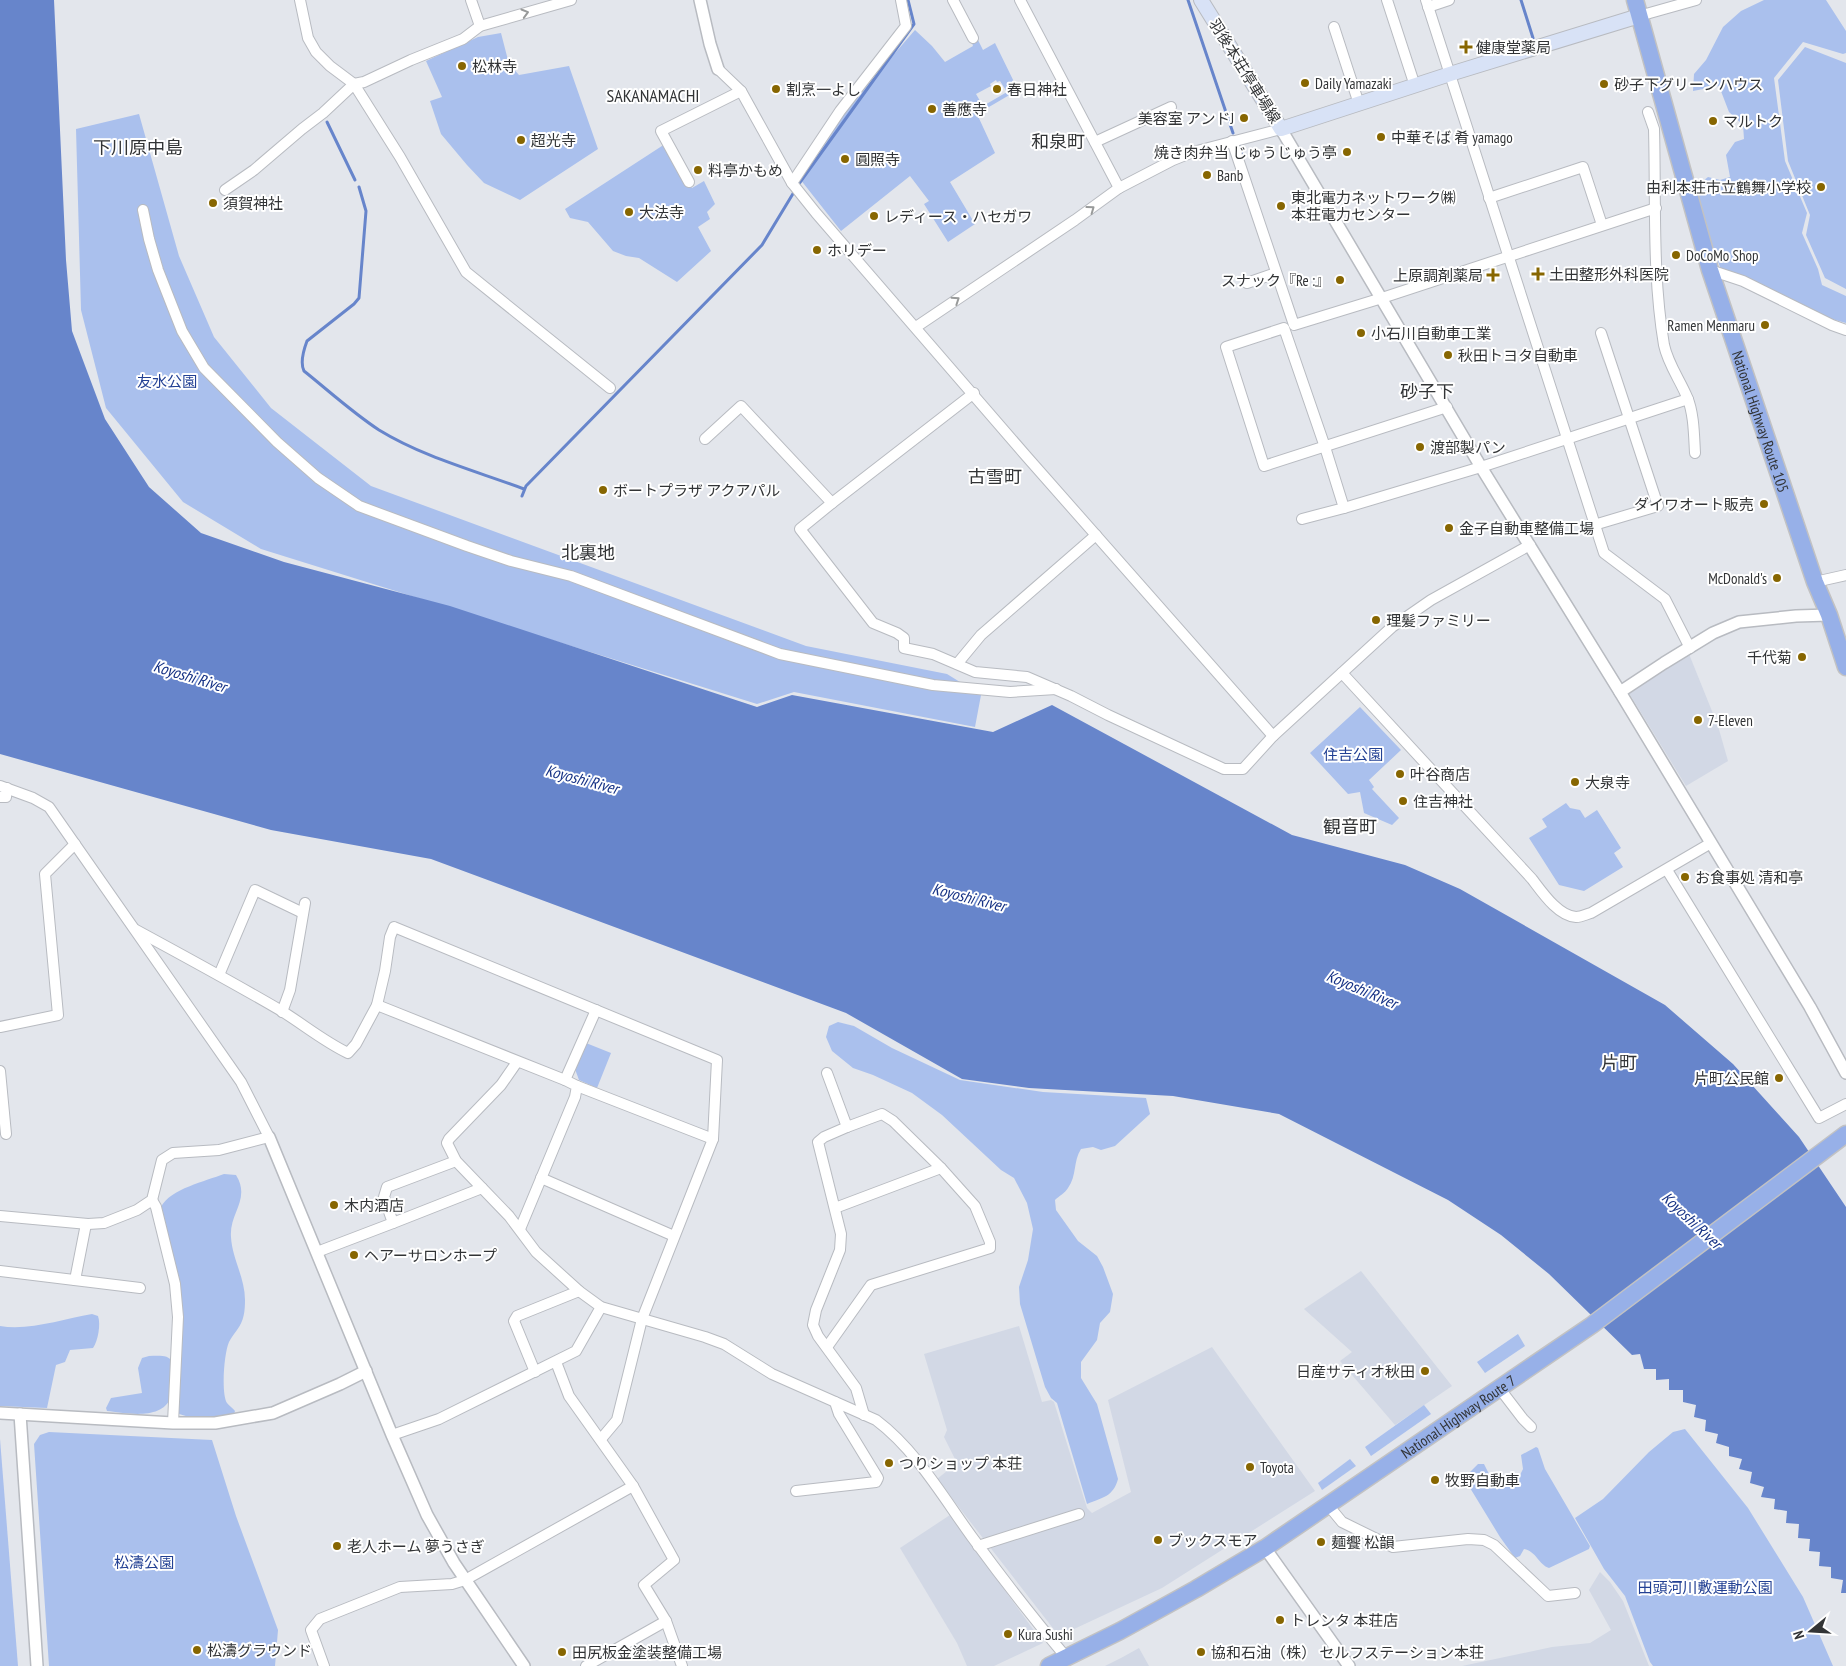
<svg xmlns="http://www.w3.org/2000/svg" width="1846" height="1666" viewBox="0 0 1846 1666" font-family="'PT Sans Narrow','Noto Sans JP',sans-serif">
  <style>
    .built { fill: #d2d8e5 }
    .green { fill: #aac0ed; fill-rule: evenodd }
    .water { fill: #6785cb }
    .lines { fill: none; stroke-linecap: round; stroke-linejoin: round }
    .stream { stroke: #6785cb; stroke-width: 3 }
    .minor-casing { stroke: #b8bbc1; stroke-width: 12 }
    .tertiary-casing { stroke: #b8bbc1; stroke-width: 14 }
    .secondary-casing { stroke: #b8bbc1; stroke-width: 16 }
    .trunk-casing { stroke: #c2c2c3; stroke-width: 19 }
    .minor { stroke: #fff; stroke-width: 10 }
    .tertiary { stroke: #fff; stroke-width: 11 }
    .secondary { stroke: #d8e2f6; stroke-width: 14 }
    .trunk { stroke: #97b0e8; stroke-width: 16 }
    .oneway { stroke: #989a9a }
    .poi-dot { fill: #876601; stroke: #fff; stroke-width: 2 }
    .labels { text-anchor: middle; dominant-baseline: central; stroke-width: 4; stroke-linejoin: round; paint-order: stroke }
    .poi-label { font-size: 15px; fill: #323436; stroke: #fff; text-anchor: start }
    .street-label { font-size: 15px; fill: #323436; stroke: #fff }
    .park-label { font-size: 15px; fill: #234194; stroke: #fff }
    .water-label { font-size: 16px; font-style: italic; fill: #163285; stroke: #fff }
    .quarter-label { font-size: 18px; fill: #323436; stroke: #fff }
  </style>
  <rect width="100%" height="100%" fill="#e3e6ec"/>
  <g class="built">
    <polygon points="1689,654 1718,726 1728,761 1686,786 1629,693"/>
    <polygon points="1361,1271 1452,1386 1395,1425 1340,1361 1352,1352 1304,1309"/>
    <polygon points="1019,1326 1042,1402 1051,1400 1054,1402 1087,1508 1092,1513 1131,1492 1108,1400 1212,1347 1315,1491 1162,1588 1059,1636 937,1479 957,1463 944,1437 947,1430 924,1354"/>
    <polygon points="950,1515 1043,1643 994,1666 967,1666 957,1643 900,1548"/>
    <polygon points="1600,1572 1610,1582 1623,1601 1649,1666 1462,1666 1552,1647 1590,1643 1611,1630 1589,1590"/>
    <polygon points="1139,1648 1149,1666 1105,1666 1121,1658"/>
  </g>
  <g class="green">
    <polygon points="1764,0 1826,0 1846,31 1846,53 1843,54 1803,42 1774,78 1785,161 1807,213 1802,233 1818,269 1822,285 1846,296 1846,323 1828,318 1721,270 1695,195 1698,185 1708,177 1720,180 1730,177 1726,155 1735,142 1744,139 1743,125 1729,112 1719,86 1693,91 1694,74 1706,60 1723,27 1741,11"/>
    <path d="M915 30 932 46 945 62 973 46 972 43 978 40 983 50 995 43 1018 90 977 114 995 153 950 182 975 224 948 242 924 204 929 201 910 176 841 231 800 179 851 104ZM996 80 997 82 1000 81 1007 92 983 106 976 94 991 86 990 84Z"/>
    <polygon points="501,33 509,64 519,75 569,66 598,149 520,200 484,183 467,165 441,134 430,101 442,97 426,61 478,37"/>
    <polygon points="1805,47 1846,63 1846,289 1825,278 1806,235 1810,215 1788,161 1778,80"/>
    <polygon points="139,114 179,256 214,337 271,408 371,486 806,646 947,674 981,695 975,727 794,692 757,704 261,549 183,502 106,408 81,310 76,129"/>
    <polygon points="665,144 692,188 704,181 715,204 707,212 710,219 698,227 711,251 677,282 639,258 626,256 613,251 588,222 570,218 565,209"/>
    <polygon points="1360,707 1401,750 1369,780 1374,787 1372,789 1399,818 1392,825 1364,813 1360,792 1348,794 1310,753"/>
    <polygon points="1566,803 1570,808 1580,810 1585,818 1597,810 1621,848 1614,853 1623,867 1584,891 1559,885 1529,838 1547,827 1542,819"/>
    <path d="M838 1022 854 1026 892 1048 960 1080 1043 1092 1146 1098 1150 1114 1115 1146 1101 1150 1093 1147 1081 1149C1073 1161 1077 1176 1068 1188 1065 1193 1059 1196 1055 1200L1056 1210 1078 1241 1097 1256 1103 1267 1113 1294 1110 1312 1100 1323 1097 1340 1081 1362V1378L1097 1404 1118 1479C1113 1497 1103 1497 1087 1504L1057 1403 1051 1398 1045 1387 1020 1304 1019 1287 1028 1260 1033 1229 1027 1203 1014 1178 1001 1170 942 1115 912 1093 873 1075 853 1068 832 1051 826 1037 829 1026Z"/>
    <polygon points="586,1043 611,1053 597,1088 579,1080 575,1069"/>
    <path d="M224 1174 236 1175C251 1199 229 1213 231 1237 232 1258 245 1278 245 1300 245 1311 244 1321 237 1330 234 1334 231 1338 229 1342 224 1353 221 1394 227 1403 229 1406 233 1408 235 1411L234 1414C219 1416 191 1421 178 1413L180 1282 161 1207C170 1189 206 1181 224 1174Z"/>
    <path d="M92 1314 98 1316C101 1324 98 1341 93 1348L70 1350 65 1362 56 1365 47 1408 0 1406V1326C29 1331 63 1319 92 1314Z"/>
    <polygon points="1518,1334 1525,1346 1485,1373 1477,1362"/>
    <path d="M149 1356C157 1356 169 1354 172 1362 172 1372 174 1388 171 1397 162 1421 125 1413 107 1411L106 1408 111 1398 142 1393 138 1368 142 1358Z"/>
    <polygon points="1424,1405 1431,1414 1371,1456 1365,1447"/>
    <polygon points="1685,1429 1748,1508 1803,1597 1833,1666 1653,1666 1650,1662 1625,1596 1604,1569 1575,1518 1603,1499 1649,1452 1673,1432"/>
    <polygon points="49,1432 212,1440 236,1516 278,1630 275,1666 49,1666 34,1444 40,1435"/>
    <polygon points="0,1439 18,1666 0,1666"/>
    <path d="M1536 1447 1538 1448 1545 1469 1590 1546 1589 1549 1549 1568C1539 1565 1536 1551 1524 1549L1520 1556 1515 1558 1500 1537 1467 1483 1469 1473 1478 1464H1484L1493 1482 1499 1484 1519 1477 1523 1469 1521 1455Z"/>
    <polygon points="1350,1459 1356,1466 1322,1490 1318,1483"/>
  </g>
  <polygon class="water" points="0,0 54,0 66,260 72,331 105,419 149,487 201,533 284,562 450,606 757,707 792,695 993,732 1052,705 1292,835 1405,865 1460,889 1665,1005 1733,1064 1799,1137 1846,1207 1846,1593 1841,1593 1843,1580 1831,1578 1831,1567 1819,1566 1820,1552 1809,1551 1810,1539 1798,1538 1799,1524 1786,1523 1787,1511 1774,1509 1775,1499 1761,1497 1764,1487 1750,1483 1752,1472 1739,1469 1742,1459 1729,1456 1729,1447 1716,1443 1718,1434 1705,1431 1706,1420 1694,1417 1696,1405 1683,1402 1683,1390 1669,1390 1669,1379 1656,1380 1656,1369 1644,1369 1640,1354 1632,1355 1549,1274 1501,1235 1448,1200 1279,1114 1173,1096 1029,1088 962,1079 846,1013 431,859 271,830 0,754"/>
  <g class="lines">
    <g class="stream">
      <polyline points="1188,0 1233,133"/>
      <polyline points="1521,0 1533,38"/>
      <polyline points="327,122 355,180"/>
      <polyline points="1239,146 1242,154"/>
      <polyline points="798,185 914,24 908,0"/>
      <path d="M359 187 366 211 359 298 354 304 307 341C304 349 300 363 304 371 329 391 353 413 379 430 423 457 476 471 524 489"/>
      <polyline points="522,496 526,486 762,245 794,192"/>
    </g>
    <g class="minor-casing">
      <g id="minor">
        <polyline points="300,0 308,38 316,52 330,66 354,84 400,157 466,272 610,388"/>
        <polyline points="471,0 480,26"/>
        <polyline points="953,0 973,38"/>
        <polyline points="1020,0 1119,188"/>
        <polyline points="1387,0 1415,86"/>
        <polyline points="1426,0 1604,553 1665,599 1690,648"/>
        <polyline points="1428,7 1449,0"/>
        <polyline points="1639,16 1696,0"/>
        <polyline points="1334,27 1359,104"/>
        <polyline points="718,69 741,91 792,183 816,213 1027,457 1273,736"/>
        <path d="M1648 112 1654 129C1656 200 1652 274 1664 345 1668 364 1680 380 1687 397 1694 413 1694 436 1695 453"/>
        <polyline points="1232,141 1294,325 1382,298 1656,208"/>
        <polyline points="1095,142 1171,107"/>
        <polyline points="689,182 661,131 741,91"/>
        <polyline points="792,183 840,111 906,26 901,0"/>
        <polyline points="225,190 254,170 302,129 323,113 354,84 364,82 411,60 463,39 480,26 571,0"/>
        <polyline points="1489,198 1583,167 1602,225"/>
        <polyline points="143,210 149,239 158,270 182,331 204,368 277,442 318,478 359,506 467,546 511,561 571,576 780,654 933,685 1010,692 1056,689"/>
        <polyline points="1710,270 1743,281 1832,325 1846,330"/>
        <polyline points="1247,283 1276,273"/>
        <polyline points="916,327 1075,220 1119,188 1173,160 1193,152 1281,129"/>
        <polyline points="705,439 741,406 832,503 974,393"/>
        <polyline points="832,503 800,529 873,623 897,633 904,638 904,648 933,654 975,672 1027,677 1071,696 1108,715 1224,769 1243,769 1273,736 1392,627 1431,600 1530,545"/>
        <polyline points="1344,508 1481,467 1688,399"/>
        <polyline points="1302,519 1344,508 1325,447 1284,328 1226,347 1264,466 1447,407"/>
        <polyline points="1594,525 1658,506 1601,333"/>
        <polyline points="1815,582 1846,575"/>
        <polyline points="957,664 981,635 1096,535"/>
        <path d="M1342 673 1532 879C1542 892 1558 916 1576 917 1581 917 1587 914 1591 913L1711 843"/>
        <polyline points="0,786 33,798 49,807 241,1082 269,1137 219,1150 173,1153 162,1160 152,1200 137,1210 104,1223 88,1224 0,1216"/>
        <polyline points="0,797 6,797 7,788"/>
        <polyline points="1667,870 1819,1118 1846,1104"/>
        <path d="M136 930C184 956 232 982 280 1010 303 1024 323 1041 348 1053L356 1044 377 1005 565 1080 577 1086 575 1097 520 1229"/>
        <polyline points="219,975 255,890 303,913"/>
        <polyline points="377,1005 385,971 390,937 394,927 717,1060 713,1139 642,1319 617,1420 601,1439"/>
        <polyline points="282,1012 290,990 305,903"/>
        <polyline points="0,1027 58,1015 45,874 75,844"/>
        <path d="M517 1062 501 1085 449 1139 447 1143 456 1161 509 1216 536 1252 579 1291 601 1307 705 1337 724 1344 772 1374 876 1420C916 1450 943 1497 972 1537 1002 1578 1033 1618 1066 1657"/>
        <polyline points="0,1071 6,1134"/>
        <polyline points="827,1073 847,1127 824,1137 818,1142 841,1234 840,1250 816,1310 813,1325 818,1336 856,1388 864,1415"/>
        <polyline points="565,1080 596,1010"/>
        <polyline points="577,1086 713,1139"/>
        <polyline points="541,1178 674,1236"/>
        <polyline points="152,1200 156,1207 175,1284 178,1317 173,1423"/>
        <polyline points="835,1208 941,1168"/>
        <polyline points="393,1223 482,1188"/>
        <polyline points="317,1252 393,1223 384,1197 387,1187 456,1161"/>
        <polyline points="0,1271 140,1288"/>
        <polyline points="75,1280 86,1224"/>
        <polyline points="827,1347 871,1285 990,1248 990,1242 975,1206 941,1168 893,1121 882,1114 847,1127"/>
        <polyline points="556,1362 569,1396 633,1486 674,1560 644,1585 666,1621 682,1666"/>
        <polyline points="535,1372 514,1321 517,1316 579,1291"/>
        <polyline points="1500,1389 1523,1419 1531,1427"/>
        <polyline points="392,1435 439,1419 576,1351 601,1307"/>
        <polyline points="796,1491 876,1482 878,1478 839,1414 835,1402"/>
        <polyline points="1328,1505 1342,1522 1393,1547 1468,1539 1484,1540 1494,1545 1548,1596 1575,1593"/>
        <polyline points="978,1546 1079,1514"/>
        <polyline points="324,1666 311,1630 320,1619 400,1587 452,1584 465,1580 633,1486"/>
        <polyline points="586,1666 666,1621"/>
      </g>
    </g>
    <g class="tertiary-casing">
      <g id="tertiary">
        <polyline points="700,0 710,44 718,69"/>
        <polyline points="1281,129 1481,467 1620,692 1810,1007 1846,1073"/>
        <polyline points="1620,692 1664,663 1713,633 1739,622 1796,616 1829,615"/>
        <polyline points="269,1137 392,1435 427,1515 454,1563 524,1666"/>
        <polyline points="0,1413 173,1423 215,1423 273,1413 340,1384 366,1371"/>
        <polyline points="20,1414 37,1666"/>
        <polyline points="1265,1548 1349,1666"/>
      </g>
    </g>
    <g class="secondary-casing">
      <polyline id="secondary" points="1201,0 1281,129 1450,74 1639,16"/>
    </g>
    <g class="trunk-casing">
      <g id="trunk">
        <path id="s1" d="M1635 0 1710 270 1815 582 1829 615 1846 667"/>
        <path id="s2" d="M1049 1666 1120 1631 1196 1589 1265 1548 1328 1505 1592 1325 1846 1134"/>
      </g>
    </g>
    <use href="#minor" class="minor"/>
    <use href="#tertiary" class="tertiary"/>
    <use href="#secondary" class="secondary"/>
    <use href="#trunk" class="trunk"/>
  </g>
  <defs><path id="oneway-chevron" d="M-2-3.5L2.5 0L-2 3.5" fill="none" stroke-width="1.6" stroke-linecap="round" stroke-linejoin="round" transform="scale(1.25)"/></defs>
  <g class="oneway">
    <use href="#oneway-chevron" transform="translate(525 13) rotate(-16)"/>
    <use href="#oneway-chevron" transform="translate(1091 209) rotate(-36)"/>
    <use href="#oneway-chevron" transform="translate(956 300) rotate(-34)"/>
  </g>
  <g class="poi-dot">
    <path d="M1463.5 39.5h5v5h5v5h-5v5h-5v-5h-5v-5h5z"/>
    <circle cx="462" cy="66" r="5"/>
    <circle cx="1305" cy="83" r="5"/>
    <circle cx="1604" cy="84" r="5"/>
    <circle cx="776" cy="89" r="5"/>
    <circle cx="997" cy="89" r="5"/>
    <circle cx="932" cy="109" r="5"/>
    <circle cx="1244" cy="118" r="5"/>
    <circle cx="1713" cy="121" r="5"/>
    <circle cx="1381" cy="137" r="5"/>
    <circle cx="521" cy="140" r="5"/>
    <circle cx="1347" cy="152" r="5"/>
    <circle cx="845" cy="159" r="5"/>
    <circle cx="698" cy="170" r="5"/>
    <circle cx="1207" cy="175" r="5"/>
    <circle cx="1821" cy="187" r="5"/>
    <circle cx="213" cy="203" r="5"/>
    <circle cx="1281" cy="206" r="5"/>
    <circle cx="629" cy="212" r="5"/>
    <circle cx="874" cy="216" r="5"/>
    <circle cx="817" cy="250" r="5"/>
    <circle cx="1676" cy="255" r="5"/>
    <path d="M1535.5 266.5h5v5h5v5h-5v5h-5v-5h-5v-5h5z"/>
    <path d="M1490.5 267.5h5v5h5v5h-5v5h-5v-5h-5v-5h5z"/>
    <circle cx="1340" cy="280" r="5"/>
    <circle cx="1765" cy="325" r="5"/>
    <circle cx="1361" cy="333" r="5"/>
    <circle cx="1448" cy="355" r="5"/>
    <circle cx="1420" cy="447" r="5"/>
    <circle cx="603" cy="490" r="5"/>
    <circle cx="1764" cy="504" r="5"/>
    <circle cx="1449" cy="528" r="5"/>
    <circle cx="1777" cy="578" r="5"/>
    <circle cx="1376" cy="620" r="5"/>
    <circle cx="1802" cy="657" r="5"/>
    <circle cx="1698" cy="720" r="5"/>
    <circle cx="1400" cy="774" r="5"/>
    <circle cx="1575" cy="782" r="5"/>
    <circle cx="1403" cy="801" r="5"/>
    <circle cx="1685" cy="877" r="5"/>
    <circle cx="1779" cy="1078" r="5"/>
    <circle cx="334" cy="1205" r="5"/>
    <circle cx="354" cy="1255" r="5"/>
    <circle cx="1425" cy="1371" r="5"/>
    <circle cx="889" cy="1463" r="5"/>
    <circle cx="1250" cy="1467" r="5"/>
    <circle cx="1435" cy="1480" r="5"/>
    <circle cx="1158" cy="1540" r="5"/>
    <circle cx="1321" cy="1542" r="5"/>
    <circle cx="337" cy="1546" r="5"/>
    <circle cx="1280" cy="1620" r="5"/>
    <circle cx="1008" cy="1634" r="5"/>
    <circle cx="197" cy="1650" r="5"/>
    <circle cx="562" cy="1652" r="5"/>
    <circle cx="1201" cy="1652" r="5"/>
  </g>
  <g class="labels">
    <g class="poi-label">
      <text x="1476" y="47">健康堂薬局</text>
      <text x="472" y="66">松林寺</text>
      <text x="1315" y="83">Daily Yamazaki</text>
      <text x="1614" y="84">砂子下グリーンハウス</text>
      <text x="786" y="89">割烹一よし</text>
      <text x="1007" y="89">春日神社</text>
      <text x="942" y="109">善應寺</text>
      <text x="1234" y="118" text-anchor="end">美容室 アンドJ</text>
      <text x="1723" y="121">マルトク</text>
      <text x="1391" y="137">中華そば 肴 yamago</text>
      <text x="531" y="140">超光寺</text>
      <text x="1337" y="152" text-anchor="end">焼き肉弁当 じゅうじゅう亭</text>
      <text x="855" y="159">圓照寺</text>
      <text x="708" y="170">料亭かもめ</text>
      <text x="1217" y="175">Banb</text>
      <text x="1811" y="187" text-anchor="end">由利本荘市立鶴舞小学校</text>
      <text x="1291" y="197">東北電力ネットワーク㈱<tspan x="1291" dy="17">本荘電力センター</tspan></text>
      <text x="223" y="203">須賀神社</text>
      <text x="639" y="212">大法寺</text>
      <text x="884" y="216">レディース・ハセガワ</text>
      <text x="827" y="250">ホリデー</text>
      <text x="1686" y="255">DoCoMo Shop</text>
      <text x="1549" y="274">土田整形外科医院</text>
      <text x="1483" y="275" text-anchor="end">上原調剤薬局</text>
      <text x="1330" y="280" text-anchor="end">スナック『Re :』</text>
      <text x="1755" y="325" text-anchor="end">Ramen Menmaru</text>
      <text x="1371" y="333">小石川自動車工業</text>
      <text x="1458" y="355">秋田トヨタ自動車</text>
      <text x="1430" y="447">渡部製パン</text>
      <text x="613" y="490">ボートプラザ アクアパル</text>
      <text x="1754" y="504" text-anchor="end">ダイワオート販売</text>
      <text x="1459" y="528">金子自動車整備工場</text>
      <text x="1767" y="578" text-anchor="end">McDonald's</text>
      <text x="1386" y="620">理髪ファミリー</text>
      <text x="1792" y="657" text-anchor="end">千代菊</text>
      <text x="1708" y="720">7-Eleven</text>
      <text x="1410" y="774">叶谷商店</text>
      <text x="1585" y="782">大泉寺</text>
      <text x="1413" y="801">住吉神社</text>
      <text x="1695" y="877">お食事処 清和亭</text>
      <text x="1769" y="1078" text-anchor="end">片町公民館</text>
      <text x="344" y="1205">木内酒店</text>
      <text x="364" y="1255">ヘアーサロンホープ</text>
      <text x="1415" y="1371" text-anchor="end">日産サティオ秋田</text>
      <text x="899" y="1463">つりショップ 本荘</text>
      <text x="1260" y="1467">Toyota</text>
      <text x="1445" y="1480">牧野自動車</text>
      <text x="1168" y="1540">ブックスモア</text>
      <text x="1331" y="1542">麺饗 松韻</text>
      <text x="347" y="1546">老人ホーム 夢うさぎ</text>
      <text x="1290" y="1620">トレンタ 本荘店</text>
      <text x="1018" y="1634">Kura Sushi</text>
      <text x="207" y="1650">松濤グラウンド</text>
      <text x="572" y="1652">田尻板金塗装整備工場</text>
      <text x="1211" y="1652">協和石油（株） セルフステーション本荘</text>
    </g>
    <g class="street-label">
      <text transform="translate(1245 71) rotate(58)">羽後本荘停車場線</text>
      <text stroke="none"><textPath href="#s1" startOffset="440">National Highway Route 105</textPath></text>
      <text stroke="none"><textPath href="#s2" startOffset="480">National Highway Route 7</textPath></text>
    </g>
    <g class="park-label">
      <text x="167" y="381">友水公園</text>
      <text x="1353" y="754">住吉公園</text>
      <text x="144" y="1562">松濤公園</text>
      <text x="1705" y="1587">田頭河川敷運動公園</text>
    </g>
    <g class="water-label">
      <text transform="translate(190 676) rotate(17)">Koyoshi River</text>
      <text transform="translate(582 779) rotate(15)">Koyoshi River</text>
      <text transform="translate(969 897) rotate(14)">Koyoshi River</text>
      <text transform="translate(1362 989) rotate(23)">Koyoshi River</text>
      <text transform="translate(1692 1220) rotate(43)">Koyoshi River</text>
    </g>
    <g class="quarter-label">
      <text x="653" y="95">SAKANAMACHI</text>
      <text x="1058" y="141">和泉町</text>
      <text x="138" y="147">下川原中島</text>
      <text x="1427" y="391">砂子下</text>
      <text x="995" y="476">古雪町</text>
      <text x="588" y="552">北裏地</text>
      <text x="1350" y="826">観音町</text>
      <text x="1619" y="1062">片町</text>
    </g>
  </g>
  <g transform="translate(1811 1631) rotate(252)" stroke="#ffffff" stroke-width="4" paint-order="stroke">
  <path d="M0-4L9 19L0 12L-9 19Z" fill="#323436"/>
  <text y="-8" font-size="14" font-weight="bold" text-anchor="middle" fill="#323436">N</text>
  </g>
</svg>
